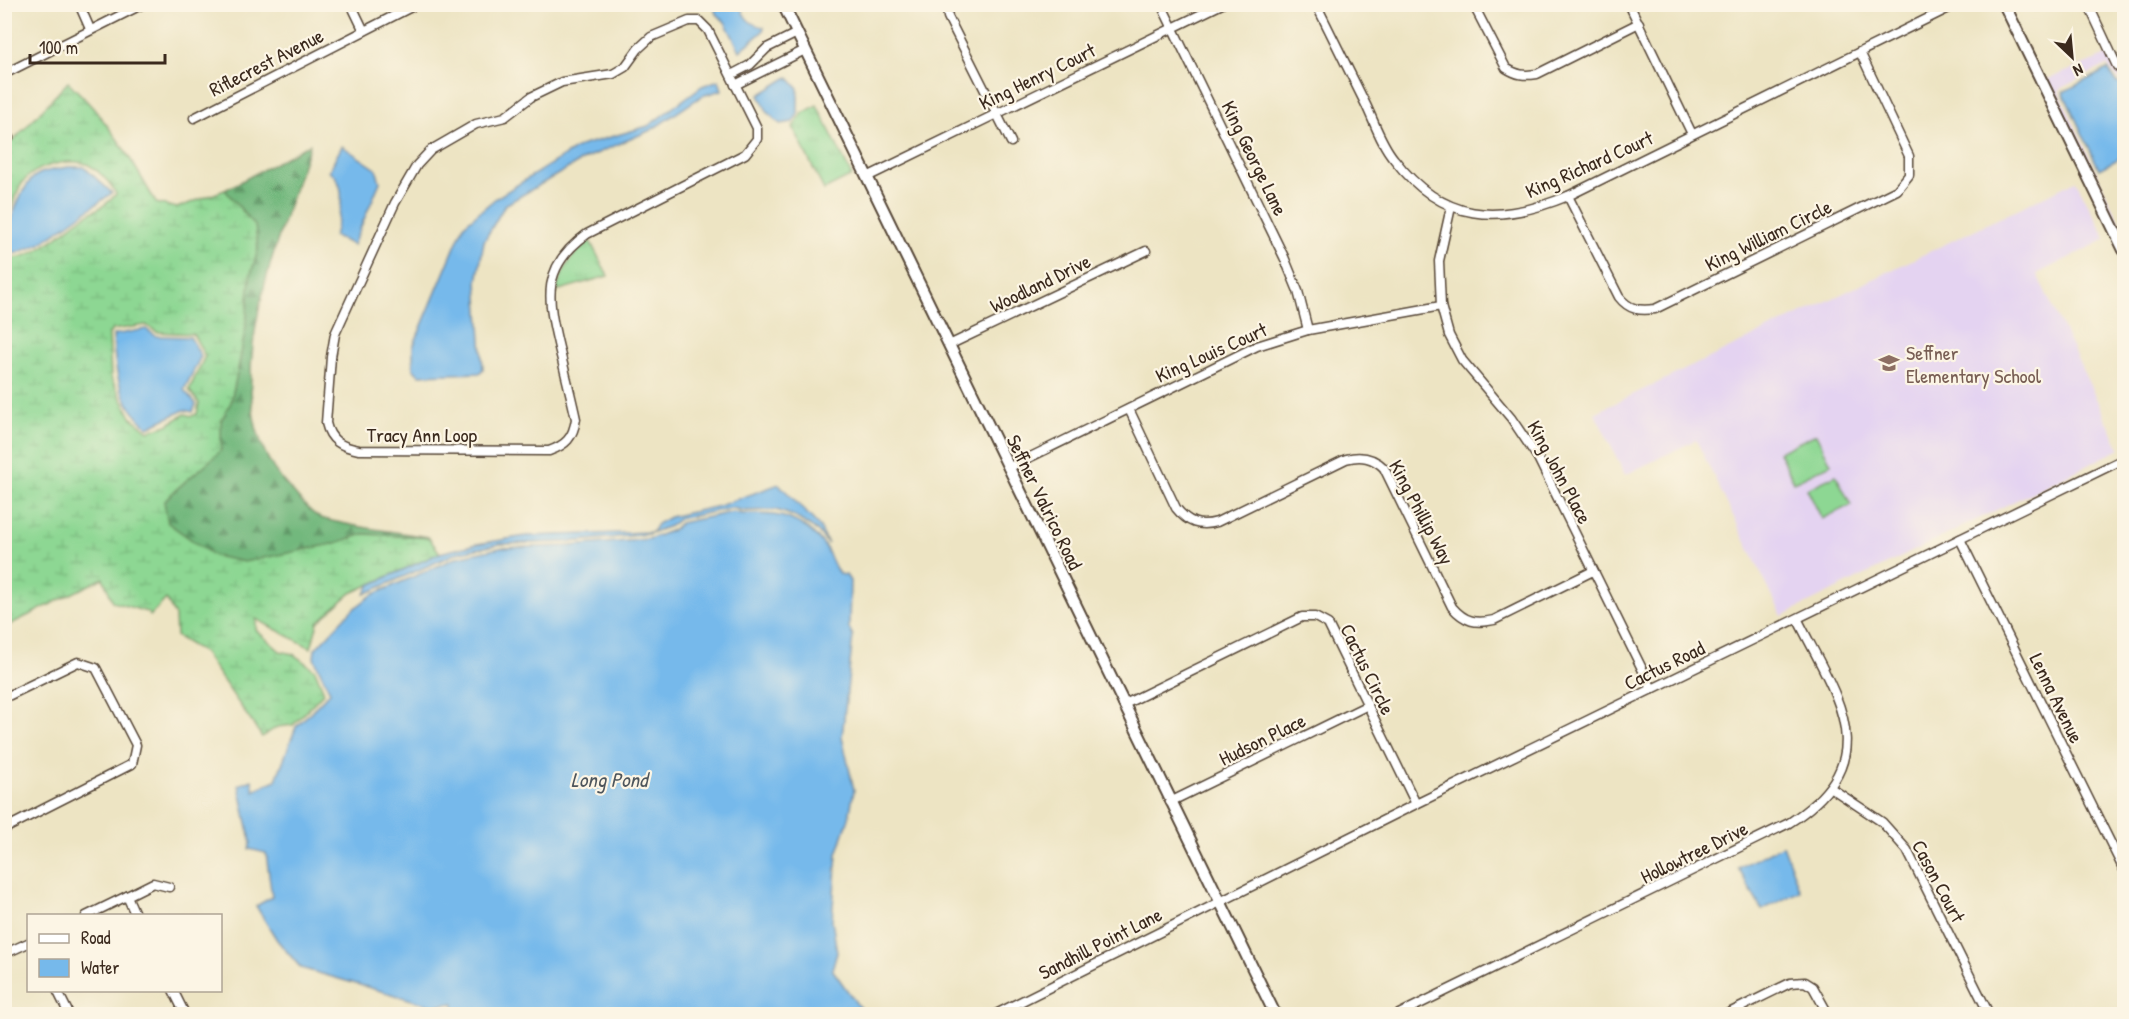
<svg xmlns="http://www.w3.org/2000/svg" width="2129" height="1019" viewBox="0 0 2129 1019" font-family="'Patrick Hand',sans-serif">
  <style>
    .built { fill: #e4d3f1 }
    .grass { fill: url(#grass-tufts); stroke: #648058; stroke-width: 1.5 }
    .forest { fill: url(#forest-firs); stroke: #56714e; stroke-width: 1.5 }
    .wetland { fill: url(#wetland-marsh); stroke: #648058; stroke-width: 1.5; fill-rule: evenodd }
    .pitch { fill: #8dd793; stroke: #648058; stroke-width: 1.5 }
    .water { fill: #76b9eb; stroke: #587284; stroke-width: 1.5 }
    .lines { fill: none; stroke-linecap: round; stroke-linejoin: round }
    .minor-casing { stroke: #564637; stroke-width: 11 }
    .tertiary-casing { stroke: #564637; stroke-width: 14 }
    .minor { stroke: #fff; stroke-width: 8 }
    .tertiary { stroke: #fff; stroke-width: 10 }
    .labels { text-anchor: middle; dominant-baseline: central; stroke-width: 4.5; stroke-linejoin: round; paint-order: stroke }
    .street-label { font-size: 20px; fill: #3b2a1e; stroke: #fcf5e5 }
    .education-label { font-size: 20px; fill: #785e54; stroke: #fcf5e5; text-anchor: start }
    .water-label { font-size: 21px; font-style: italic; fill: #4d555c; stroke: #fcf5e5 }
  </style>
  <defs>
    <pattern id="grass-tufts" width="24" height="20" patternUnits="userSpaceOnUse" patternTransform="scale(1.5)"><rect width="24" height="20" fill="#8dd793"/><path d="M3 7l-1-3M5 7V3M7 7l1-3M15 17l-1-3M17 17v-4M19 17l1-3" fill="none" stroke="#7bb97e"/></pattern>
    <pattern id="forest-firs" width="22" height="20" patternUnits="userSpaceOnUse" patternTransform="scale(1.5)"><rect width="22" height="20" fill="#72b87d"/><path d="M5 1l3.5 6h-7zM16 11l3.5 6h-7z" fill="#5f9666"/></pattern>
    <pattern id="wetland-marsh" width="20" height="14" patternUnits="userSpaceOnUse" patternTransform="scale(1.5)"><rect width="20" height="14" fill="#8dd793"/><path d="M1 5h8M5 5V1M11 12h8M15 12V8" fill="none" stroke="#7bb97e"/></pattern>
  </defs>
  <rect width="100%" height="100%" fill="#fcf5e5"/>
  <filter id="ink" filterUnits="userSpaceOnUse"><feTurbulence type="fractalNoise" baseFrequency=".0167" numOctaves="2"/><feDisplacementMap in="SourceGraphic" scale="12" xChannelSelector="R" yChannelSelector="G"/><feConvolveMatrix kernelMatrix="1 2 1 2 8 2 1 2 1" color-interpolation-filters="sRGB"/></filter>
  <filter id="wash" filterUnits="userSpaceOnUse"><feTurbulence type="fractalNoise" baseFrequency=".008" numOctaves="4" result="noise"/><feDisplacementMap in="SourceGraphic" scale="24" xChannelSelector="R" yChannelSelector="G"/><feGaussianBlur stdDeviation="1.35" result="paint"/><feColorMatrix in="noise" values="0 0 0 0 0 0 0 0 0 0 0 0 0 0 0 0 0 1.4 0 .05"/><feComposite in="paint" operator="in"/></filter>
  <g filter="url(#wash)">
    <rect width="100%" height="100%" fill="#ede4c3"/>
    <g class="built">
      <polygon points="2107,55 2124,81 2119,80 2107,65 2061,88 2059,92 2124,233 2124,239 2046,80"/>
      <polygon points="2076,181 2106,239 2037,274 2120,449 1782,616 1696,440 1625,475 1595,413"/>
    </g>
    <g class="grass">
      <polygon points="817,105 852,176 824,190 793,127 803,113"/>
      <path d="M590 241 608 276 556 291C563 269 571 254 590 241Z"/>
    </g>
    <path class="forest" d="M310 144C279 240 205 405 291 490 299 498 310 514 321 518 350 527 397 532 429 537L364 534 333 544 244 562 214 556 168 523 164 502C181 482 203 469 221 450V421L231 402 240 359 246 325 250 277 258 249 255 226 225 190Z"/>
    <path class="wetland" d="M68 82C106 117 131 158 156 203L177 208 225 190 255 226 258 249 250 277 246 325 240 359 231 402 221 421V450C203 469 181 482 164 502L168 523 214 556 244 562 333 544 364 534 429 538 440 553 351 593 318 622 311 648 256 619V630L280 651 293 654 315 670 324 692 293 725 277 727 262 737 204 653 176 636 175 616 166 599 150 616 147 612 113 602 103 578 5 627V256C28 266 63 231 82 218 94 210 107 206 116 194 112 184 94 165 83 163 65 159 34 167 23 182 15 193 10 211 5 224V144L14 140ZM146 325 157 332 193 334 205 356 189 390 199 403 197 414 192 416 185 414 167 425 148 431 131 417 111 378 109 334 112 330Z"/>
    <g class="pitch">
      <polygon points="1816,434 1831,464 1794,482 1779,452"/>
      <polygon points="1836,475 1851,505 1822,519 1807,489"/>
    </g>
    <g class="water">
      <path d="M716 5H741C743 18 751 25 764 27L763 31 740 51 725 22 715 12Z"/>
      <polygon points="2108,69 2117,83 2124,85 2124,156 2099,169 2063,92"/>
      <polygon points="788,77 798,88 798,114 793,122 780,124 768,113 759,95"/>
      <polygon points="719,80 722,90 702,96 651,130 584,159 505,205 484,241 477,282 483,369 480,373 419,375 413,369 413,347 464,225 496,198 580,146 648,126 702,86"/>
      <path d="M342 146 376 169 380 182 353 245 334 236C339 217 350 184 329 171Z"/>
      <path d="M69 167H84L112 193 40 244 17 253 8 254C0 240 22 182 37 175 46 170 59 169 69 167Z"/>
      <path d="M146 329 156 336 190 337 201 356 184 390 196 404 193 412 184 410 148 427C118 402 115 371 113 335Z"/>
      <polygon points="779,484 819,526 828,544 817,531 794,516 776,510 745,511 732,508 679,519 670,526 648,534 570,542 500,544 457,553 365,594 370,585 440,553 477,544 526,536 652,532 657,524 670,517 719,506"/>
      <path d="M733 512C747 516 760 513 774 515 794 517 817 532 827 550 831 558 834 566 839 574L846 575 850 581 849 628 853 636 842 737 854 790 849 818 837 854 832 920 837 953 832 969 864 1014H454V1003L433 1006 301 968 277 940 256 906 272 897 266 853 249 849 251 842 239 785 252 780 254 791 276 780 296 727 330 692 314 658 315 649 351 611 372 595 458 557 500 548 570 546 649 539 673 530 680 523Z"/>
      <polygon points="1783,845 1800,891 1762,910 1738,868"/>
    </g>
  </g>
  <g filter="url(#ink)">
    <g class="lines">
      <g class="minor-casing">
        <g id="minor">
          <polyline points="79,4 90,29"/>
          <polyline points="351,4 364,31"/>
          <polyline points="946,4 948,17 1011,142"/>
          <polyline points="1161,4 1284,257 1298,291 1308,330"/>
          <path d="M1316 4C1332 37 1349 70 1365 103 1374 121 1381 144 1394 159 1443 223 1498 225 1568 196L1957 4"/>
          <path d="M1473 4 1506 68C1517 75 1524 76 1537 74L1639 23"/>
          <polyline points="1629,4 1692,134"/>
          <polyline points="2088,4 2117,66 2124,73"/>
          <path d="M689 21H699L708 30 757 128V139L745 154 587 234C541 267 547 298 559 348 565 372 571 396 576 419 573 438 566 445 549 451L359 450C342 447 330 441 326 423L331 357 335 334 395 203 417 165 431 150 464 131 476 124 505 117 531 97 562 82 613 74 625 67 638 49 651 37Z"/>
          <polyline points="4,74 143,4"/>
          <polyline points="731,75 750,65 767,48 797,33"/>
          <polyline points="735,85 805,50"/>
          <polyline points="194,118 417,4"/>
          <polyline points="4,129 9,138"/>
          <polyline points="867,177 1222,4"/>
          <path d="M1568 196 1619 297C1629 310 1640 311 1655 309L1897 190 1909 175V156L1860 52"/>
          <polyline points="1451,207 1439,261 1441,306 1449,335 1462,360 1511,418 1538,458 1652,689"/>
          <polyline points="949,345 1146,251"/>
          <path d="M1129 409 1176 508C1188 523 1199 527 1217 522L1346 459C1361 455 1373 457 1384 468L1452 607C1465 622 1476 624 1494 620L1593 571"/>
          <polyline points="1008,468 1257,346 1308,330 1441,306"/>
          <polyline points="1960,539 2124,870"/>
          <polyline points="4,698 78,662 96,668 136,745 132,764 4,829"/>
          <polyline points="1123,705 1302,617 1315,617 1328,624 1416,804"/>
          <polyline points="1831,788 1882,822 1907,850 1989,1014"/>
          <polyline points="1170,802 1368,705"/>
          <polyline points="127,896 153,883 169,887"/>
          <polyline points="86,916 127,896 136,916"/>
          <polyline points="4,954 28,943"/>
          <polyline points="57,990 69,1014"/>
          <polyline points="173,990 185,1014"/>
          <polyline points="996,1014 1416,804 2124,459"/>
          <path d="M1399 1014 1789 823C1886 760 1838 700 1798 620"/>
          <polyline points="1727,1014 1790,983 1805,982 1813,987 1828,1014"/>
        </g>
      </g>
      <g class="tertiary-casing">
        <g id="tertiary">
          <polyline points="783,4 1275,1014"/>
          <polyline points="2004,4 2124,250"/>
        </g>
      </g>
      <use href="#minor" class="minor"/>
      <use href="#tertiary" class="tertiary"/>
    </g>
  </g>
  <defs>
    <g id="school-bare" transform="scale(1.62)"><path d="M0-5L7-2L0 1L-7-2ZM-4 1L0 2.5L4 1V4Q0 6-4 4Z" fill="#8d6e63" stroke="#fcf5e5" stroke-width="2.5" paint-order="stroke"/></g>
  </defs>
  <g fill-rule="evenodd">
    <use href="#school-bare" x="1889" y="363"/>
  </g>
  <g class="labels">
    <g class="street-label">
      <text transform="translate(266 62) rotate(-27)">Riflecrest Avenue</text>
      <text transform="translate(1037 76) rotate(-26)">King Henry Court</text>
      <text transform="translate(1255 158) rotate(64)">King George Lane</text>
      <text transform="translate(1589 164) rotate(-24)">King Richard Court</text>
      <text transform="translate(1768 235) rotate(-26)">King William Circle</text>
      <text transform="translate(1040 283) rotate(-26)">Woodland Drive</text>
      <text transform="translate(1211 352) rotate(-24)">King Louis Court</text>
      <text x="422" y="434">Tracy Ann Loop</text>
      <text transform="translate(1560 472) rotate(62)">King John Place</text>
      <text transform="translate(1045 502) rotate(64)">Seffner Valrico Road</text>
      <text transform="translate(1422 512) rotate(62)">King Phillip Way</text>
      <text transform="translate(1664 665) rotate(-26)">Cactus Road</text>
      <text transform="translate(1368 669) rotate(64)">Cactus Circle</text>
      <text transform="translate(2057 698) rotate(64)">Lenna Avenue</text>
      <text transform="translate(1262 739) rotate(-26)">Hudson Place</text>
      <text transform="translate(1694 852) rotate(-26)">Hollowtree Drive</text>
      <text transform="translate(1939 881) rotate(62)">Cason Court</text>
      <text transform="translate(1100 943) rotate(-27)">Sandhill Point Lane</text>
    </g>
    <g class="education-label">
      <text x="1906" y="352">Seffner<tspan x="1906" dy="23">Elementary School</tspan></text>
    </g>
    <g class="water-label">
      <text x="609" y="779">Long Pond</text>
    </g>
  </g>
  <rect width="2129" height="1019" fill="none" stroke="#fcf5e5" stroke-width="24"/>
  <rect x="27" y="914" width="195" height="78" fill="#fcf5e5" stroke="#afa495" stroke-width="1.5"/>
  <rect x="39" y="934" width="30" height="9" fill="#ffffff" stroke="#afa495" stroke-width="1.5"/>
  <text x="81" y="944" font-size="18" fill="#3b2a1e">Road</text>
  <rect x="39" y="959" width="30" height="18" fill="#76b9eb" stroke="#afa495" stroke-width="1.5"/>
  <text x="81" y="974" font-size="18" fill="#3b2a1e">Water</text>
  <g transform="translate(2072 57) rotate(154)" stroke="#fcf5e5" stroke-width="4.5" paint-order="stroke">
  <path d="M0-4.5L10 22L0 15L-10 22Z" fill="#3b2a1e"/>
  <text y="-9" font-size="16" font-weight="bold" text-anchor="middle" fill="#3b2a1e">N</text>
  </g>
  <path d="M30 54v9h135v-9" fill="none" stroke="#3b2a1e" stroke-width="3"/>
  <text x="39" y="54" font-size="18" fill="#3b2a1e" stroke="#fcf5e5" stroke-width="4.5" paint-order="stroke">100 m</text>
</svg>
